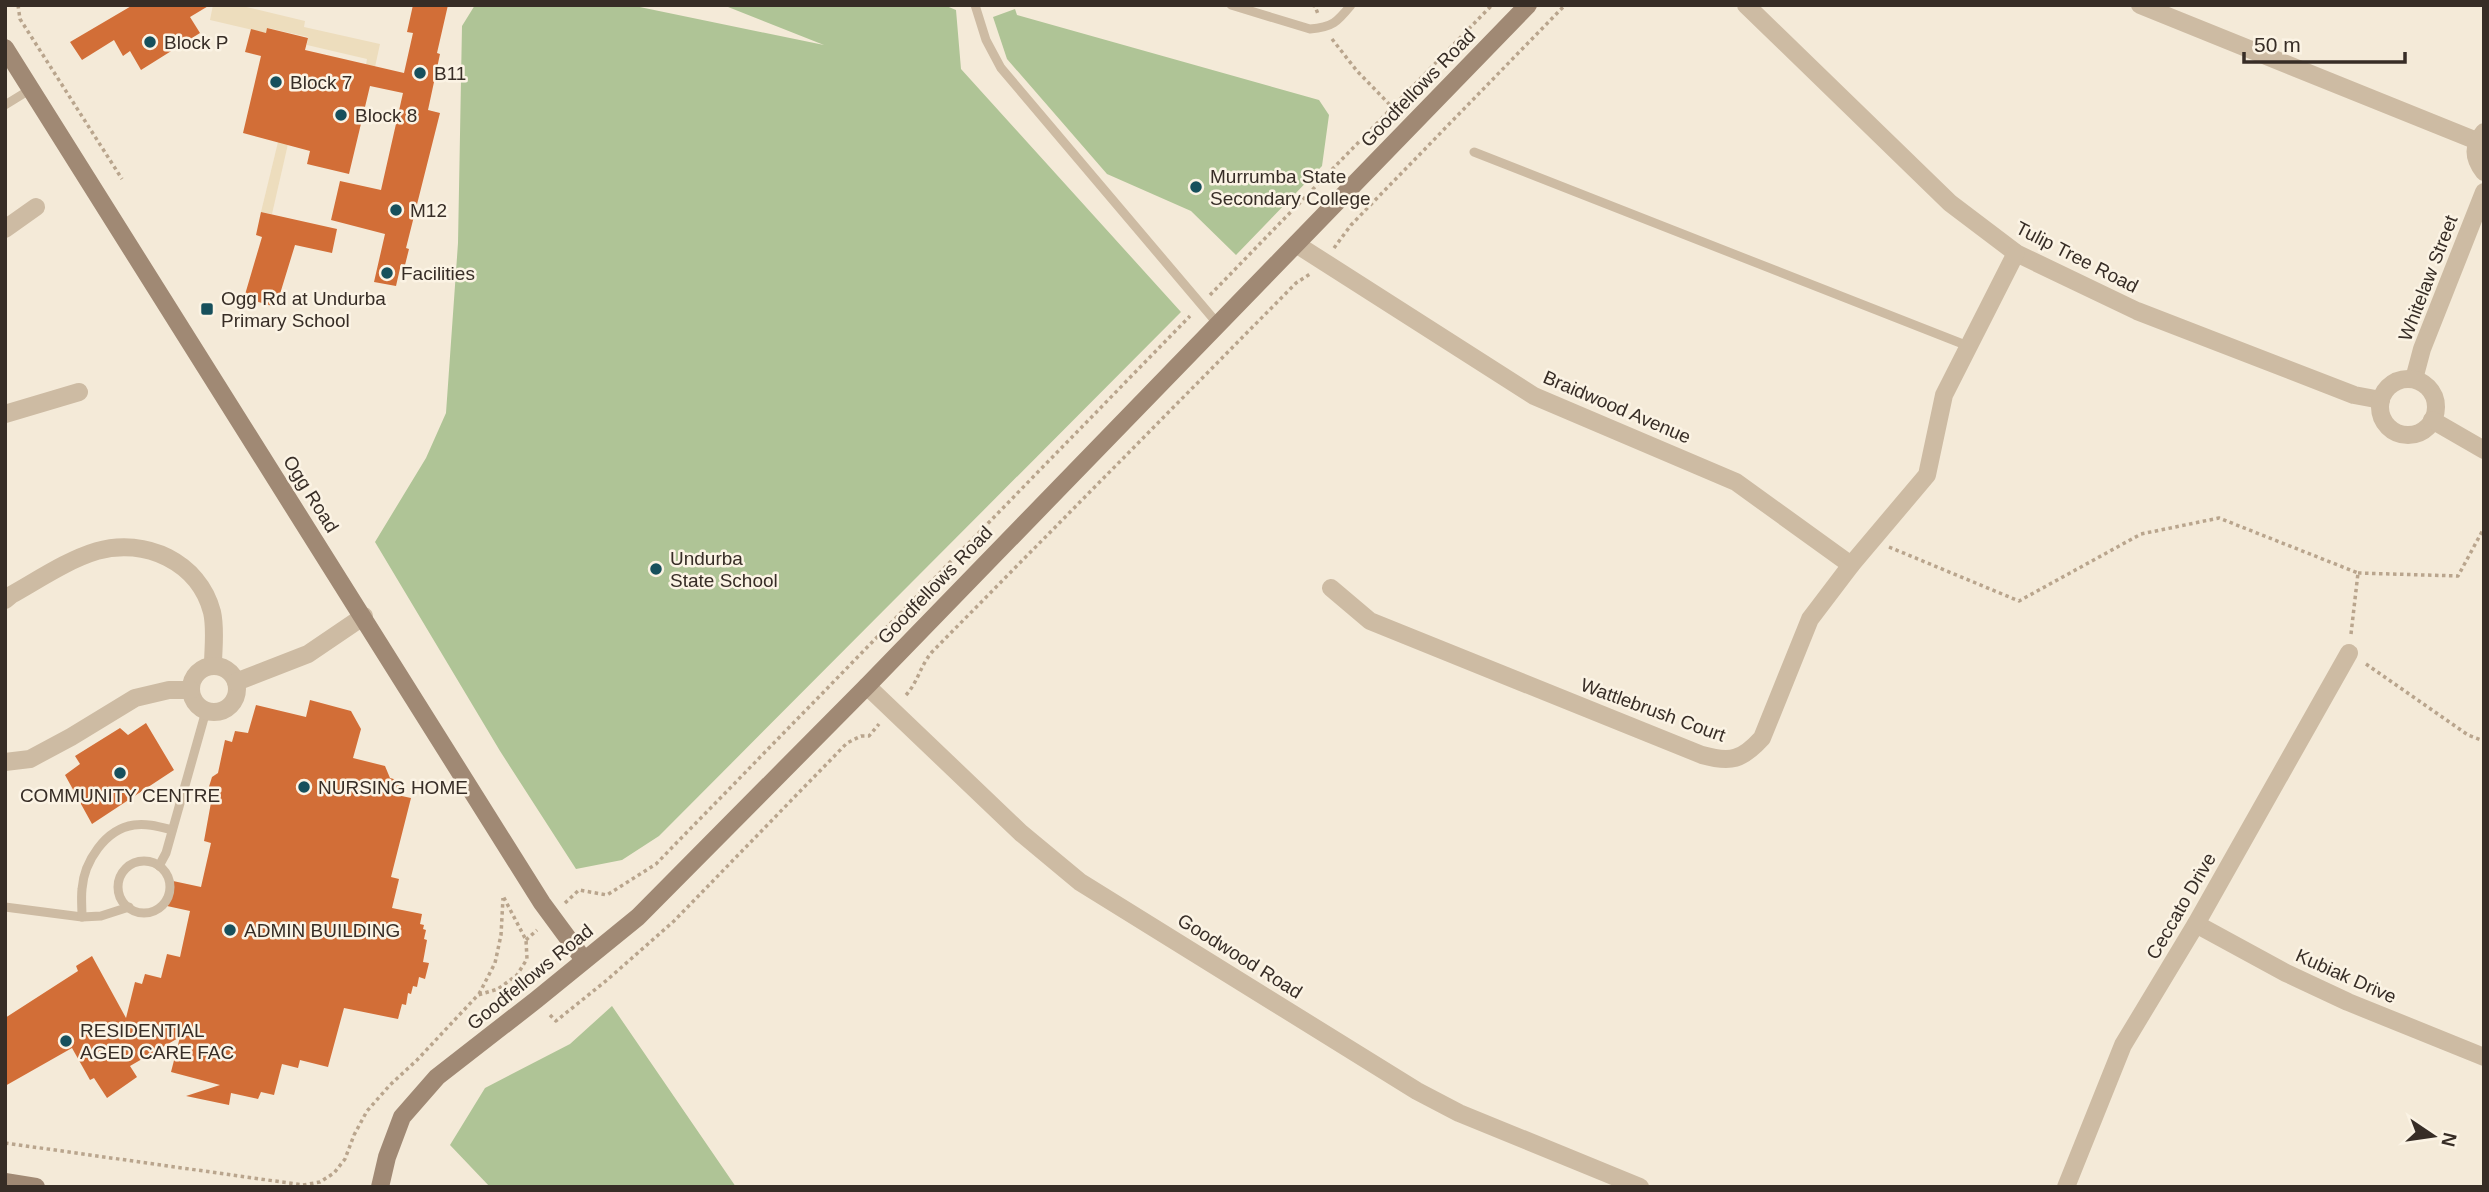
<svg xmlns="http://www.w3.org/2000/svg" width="2489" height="1192" viewBox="0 0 2489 1192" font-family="Helvetica,sans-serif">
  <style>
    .green { fill: #afc496 }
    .plaza { fill: #edddbd }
    .building { fill: #d26e37 }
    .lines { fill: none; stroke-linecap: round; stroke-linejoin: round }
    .path { stroke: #b9a58d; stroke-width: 3.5; stroke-dasharray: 3.5 3.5; stroke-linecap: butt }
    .lane { stroke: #cdbba3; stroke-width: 9 }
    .street { stroke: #cdbba3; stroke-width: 18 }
    .secondary { stroke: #a08974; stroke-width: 18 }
    .poi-dot { fill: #17505c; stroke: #fbf3e4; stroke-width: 2.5 }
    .labels { text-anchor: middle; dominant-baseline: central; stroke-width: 5; stroke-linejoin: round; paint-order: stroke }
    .poi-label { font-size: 19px; fill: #372d26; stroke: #fbf3e4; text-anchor: start }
    .street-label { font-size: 19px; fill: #372d26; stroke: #fbf3e4 }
  </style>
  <rect width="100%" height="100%" fill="#f4ead8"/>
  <g class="green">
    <polygon points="475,5 630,5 824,45 723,5 944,5 956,10 961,69 1181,312 659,836 622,860 576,869 500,751 375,542 426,458 446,413 458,243 462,26"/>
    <polygon points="1015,9 1017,15 1319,100 1329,115 1322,166 1236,255 1191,211 1107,174 1007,59 993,17"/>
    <polygon points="612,1006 736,1187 490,1187 450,1145 485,1088 570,1044"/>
  </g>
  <g class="plaza">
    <polygon points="213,5 238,5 305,21 304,27 380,44 375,67 366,65 367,59 307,45 308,37 268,28 266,33 210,20"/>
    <polygon points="296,109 272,214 261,212 278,142"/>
  </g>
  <g class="building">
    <polygon points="133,5 210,5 190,17 200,33 141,70 130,51 123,56 114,40 82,60 70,42"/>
    <polygon points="413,5 448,5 437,53 440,54 428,110 440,113 406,248 409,249 405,265 401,264 396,286 374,282 385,234 331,220 340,181 381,190 403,93 370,86 349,174 307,164 310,151 243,133 261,56 245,52 251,29 266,33 267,28 308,38 305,50 404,73 413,33 407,32"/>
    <polygon points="261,212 337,229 332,253 295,245 276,307 244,298 262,237 256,235"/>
    <polygon points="310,700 351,711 361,729 353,758 385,766 390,778 401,781 397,795 411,798 391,877 399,879 392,908 422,914 420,924 424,925 423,929 426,930 424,939 427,940 423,962 429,963 425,979 419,977 417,987 413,986 411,994 408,993 406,1005 402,1004 398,1019 344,1008 328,1067 300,1060 298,1068 282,1064 274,1095 261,1092 258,1099 231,1093 229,1105 186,1096 220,1085 171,1072 180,1037 130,1066 137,1077 107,1098 94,1078 90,1080 72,1048 5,1086 5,1018 78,971 76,966 92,956 126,1018 135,982 142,984 145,974 161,978 167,954 180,957 190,911 167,906 173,881 201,887 211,843 204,841 212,797 207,793 212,777 218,773 225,740 232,742 235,731 248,733 256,705 306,717"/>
    <polygon points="146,723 174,770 92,824 65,775 80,764 75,756 120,728 128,735"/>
  </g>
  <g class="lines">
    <g class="path">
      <polyline points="18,5 20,19 122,179"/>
      <polyline points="1312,5 1315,6 1318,14"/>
      <polyline points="1332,39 1357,71 1392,107"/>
      <polyline points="1334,248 1351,225 1565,5"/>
      <polyline points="1210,295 1492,5"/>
      <polyline points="1889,547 2019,601 2141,534 2219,518 2358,573 2351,634"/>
      <polyline points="2358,573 2458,576 2484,528"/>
      <polyline points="2366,664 2468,735 2484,741"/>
      <path d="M906 695C918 682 920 666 932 652L1296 283 1310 274"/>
      <polyline points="565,903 579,890 607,895 656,864 1190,316"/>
      <polyline points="526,940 537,930"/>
      <polyline points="517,975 524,985"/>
      <polyline points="479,994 495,963 501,935 503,898"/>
      <polyline points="550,1015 556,1021 607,980 674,921 847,743 861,736 869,736 879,724"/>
      <polyline points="5,1143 303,1185 320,1182 334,1173 345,1159 354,1135 367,1111 390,1085 417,1060 478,995 498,989 517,975 527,959 526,940 503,896"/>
    </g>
    <g class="lane">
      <polyline points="975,5 986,40 1001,68 1217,323"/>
      <path d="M1231 5 1310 29C1333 27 1337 22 1351 5"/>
      <polyline points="5,105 31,89"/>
      <polyline points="1474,152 1968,346"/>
      <circle cx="144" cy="887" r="26"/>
      <polyline points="159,866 166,853 206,711"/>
      <polyline points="5,907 82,917 101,916 129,907"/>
      <path d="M82 917C82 908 81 898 82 889 84 862 105 829 134 825 147 823 160 827 172 830"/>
    </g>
    <g class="street">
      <polyline points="1746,5 1950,203 2016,253 2137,311 2354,395 2381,400"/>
      <polyline points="2140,5 2477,141"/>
      <path d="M2484 132C2472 146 2473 158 2484 172"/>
      <polyline points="5,229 36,207"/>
      <polyline points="1296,244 1534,396 1736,482 1851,565"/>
      <polyline points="2414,379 2422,349 2484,192"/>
      <circle cx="2408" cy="407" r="28"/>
      <polyline points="5,414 79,392"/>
      <polyline points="2432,420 2484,450"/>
      <path d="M1331 588 1370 621 1702 755C1731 763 1742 760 1762 738L1810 619 1851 565 1927 475 1944 395 2016 253"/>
      <path d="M5 600 11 595C38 580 67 560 97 551 145 537 199 562 212 612 216 629 213 649 213 666"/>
      <circle cx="214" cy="689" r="23"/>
      <polyline points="236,682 308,654 364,616"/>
      <polyline points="867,686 1021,833 1080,882 1417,1091 1459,1113 1640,1187"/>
      <polyline points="5,762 30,759 71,737 135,698 169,690 191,690"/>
      <polyline points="2196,924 2286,973 2348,1002 2484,1057"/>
      <polyline points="2066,1187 2123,1045 2196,924 2349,653"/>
    </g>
    <g class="secondary">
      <polyline points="5,48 542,903 584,960"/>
      <polyline points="5,1182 36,1187"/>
      <polyline points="380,1187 387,1157 402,1117 437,1077 536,1000 638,917 867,686 1528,5"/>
    </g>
  </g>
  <g class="poi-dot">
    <circle cx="150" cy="42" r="7"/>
    <circle cx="420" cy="73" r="7"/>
    <circle cx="276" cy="82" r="7"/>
    <circle cx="341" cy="115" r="7"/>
    <circle cx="1196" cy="187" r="7"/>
    <circle cx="396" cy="210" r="7"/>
    <circle cx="387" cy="273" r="7"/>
    <rect x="200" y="302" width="14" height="14" rx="3.5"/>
    <circle cx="656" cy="569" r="7"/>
    <circle cx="120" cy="773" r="7"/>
    <circle cx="304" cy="787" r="7"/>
    <circle cx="230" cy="930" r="7"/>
    <circle cx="66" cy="1041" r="7"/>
  </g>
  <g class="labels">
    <g class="poi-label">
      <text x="164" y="42">Block P</text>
      <text x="434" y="73">B11</text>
      <text x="290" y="82">Block 7</text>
      <text x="355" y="115">Block 8</text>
      <text x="1210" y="176">Murrumba State<tspan x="1210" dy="22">Secondary College</tspan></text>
      <text x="410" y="210">M12</text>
      <text x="401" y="273">Facilities</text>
      <text x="221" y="298">Ogg Rd at Undurba<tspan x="221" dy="22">Primary School</tspan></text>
      <text x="670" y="558">Undurba<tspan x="670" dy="22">State School</tspan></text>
      <text x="318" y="787">NURSING HOME</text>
      <text x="120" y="795" text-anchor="middle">COMMUNITY CENTRE</text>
      <text x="244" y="930">ADMIN BUILDING</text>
      <text x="80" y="1030">RESIDENTIAL<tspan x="80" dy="22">AGED CARE FAC</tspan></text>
    </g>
    <g class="street-label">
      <text transform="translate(1418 88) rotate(-46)">Goodfellows Road</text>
      <text transform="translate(2077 257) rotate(27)">Tulip Tree Road</text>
      <text transform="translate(2428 278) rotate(-69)">Whitelaw Street</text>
      <text transform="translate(1617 407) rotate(23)">Braidwood Avenue</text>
      <text transform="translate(311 494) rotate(58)">Ogg Road</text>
      <text transform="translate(935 585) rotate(-46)">Goodfellows Road</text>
      <text transform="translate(1653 710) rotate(20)">Wattlebrush Court</text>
      <text transform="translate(2181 906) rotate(-60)">Ceccato Drive</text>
      <text transform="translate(1240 956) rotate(32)">Goodwood Road</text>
      <text transform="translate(2346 976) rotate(24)">Kubiak Drive</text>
      <text transform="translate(530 977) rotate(-39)">Goodfellows Road</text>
    </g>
  </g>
  <rect width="2489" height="1192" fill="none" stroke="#372d26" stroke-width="14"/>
  <g transform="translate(2433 1136) rotate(103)" stroke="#fbf3e4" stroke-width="5" paint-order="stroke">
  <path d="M0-5L12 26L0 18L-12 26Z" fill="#372d26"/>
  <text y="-10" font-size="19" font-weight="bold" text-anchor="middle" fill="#372d26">N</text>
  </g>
  <path d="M2244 52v10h161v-10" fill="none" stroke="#372d26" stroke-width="3.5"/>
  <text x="2254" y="52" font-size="21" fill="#372d26" stroke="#fbf3e4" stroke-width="5" paint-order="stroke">50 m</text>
</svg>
